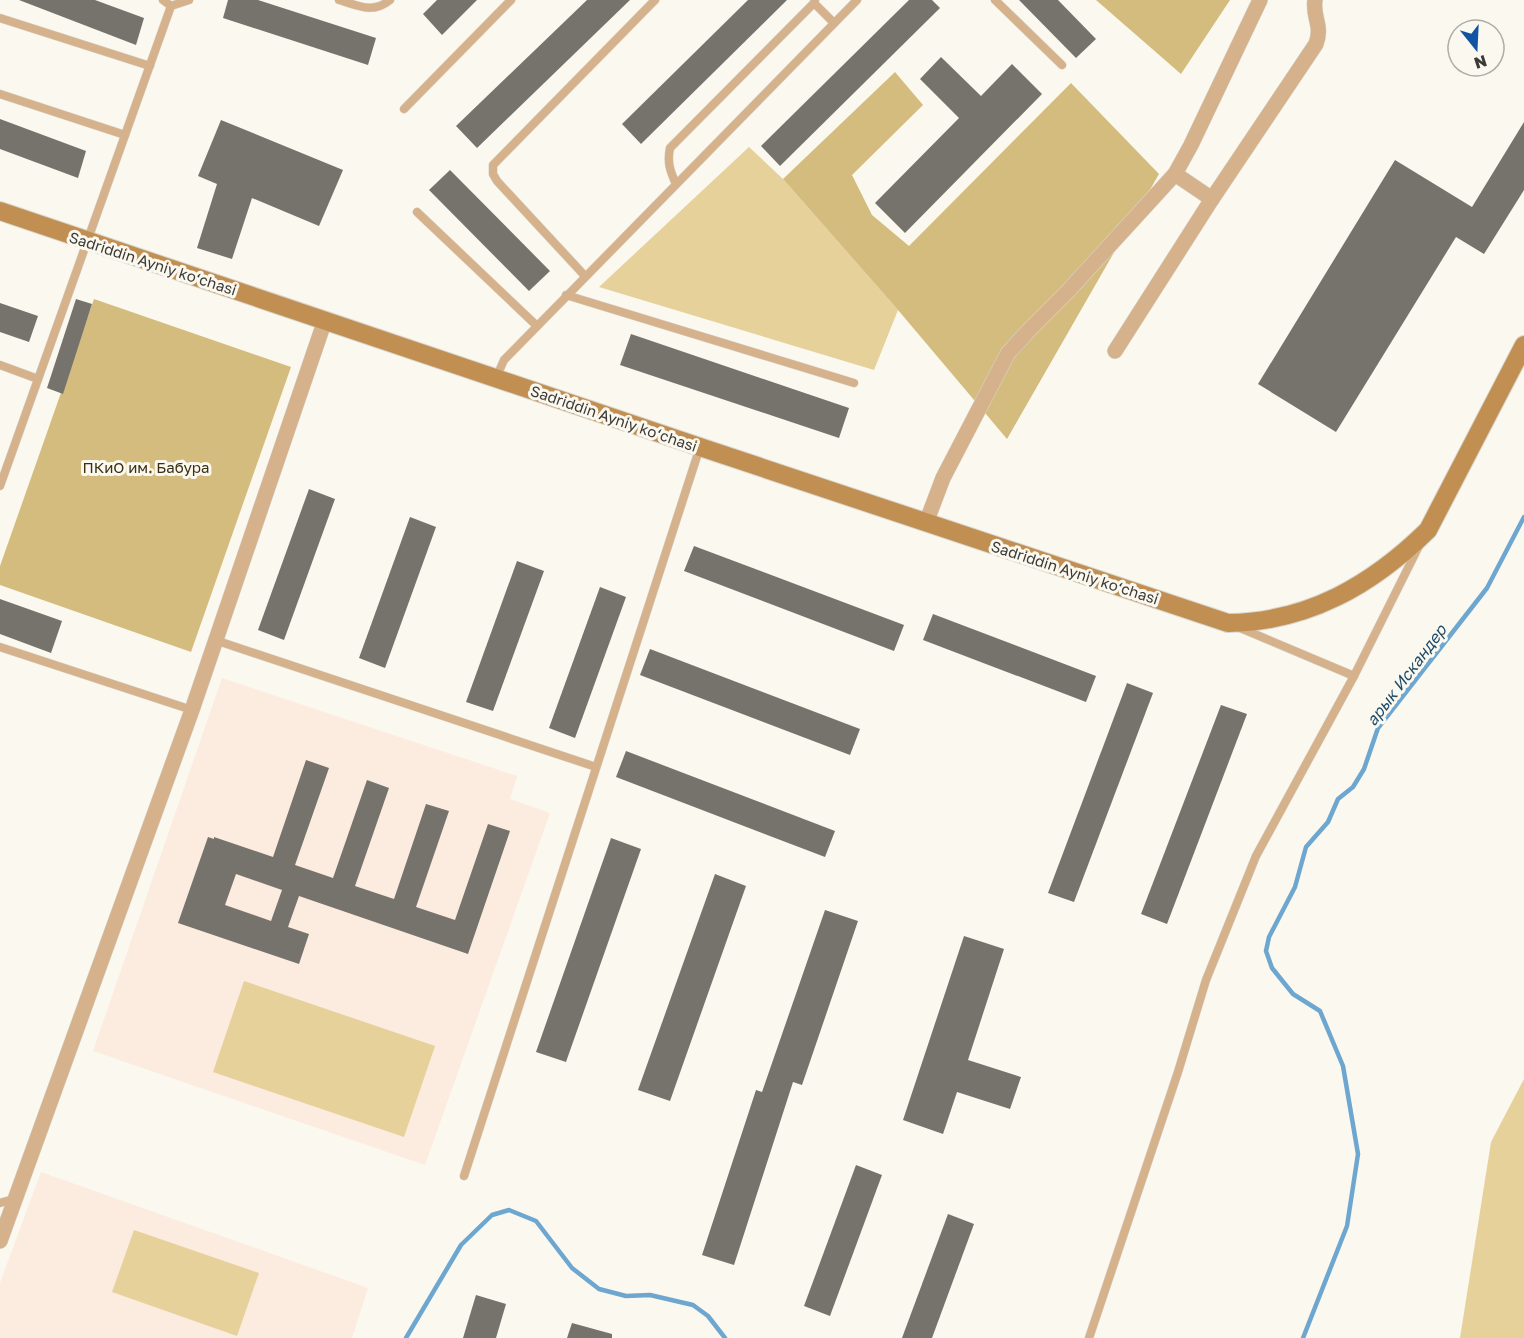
<svg xmlns="http://www.w3.org/2000/svg" width="1524" height="1338" viewBox="0 0 1524 1338" font-family="'Golos Text',sans-serif">
  <style>
    .education { fill: #fcebdf }
    .green { fill: #e6d19b }
    .forest { fill: #d4bc7e }
    .lines { fill: none; stroke-linecap: round; stroke-linejoin: round }
    .stream { stroke: #6da7d0; stroke-width: 4.5 }
    .building { fill: #76736c; fill-rule: evenodd }
    .lane-casing { stroke: #d8d6ce; stroke-width: 9 }
    .street-casing { stroke: #d8d6ce; stroke-width: 16 }
    .secondary-casing { stroke: #d8d6ce; stroke-width: 20 }
    .lane { stroke: #d5b28c; stroke-width: 8 }
    .street { stroke: #d5b28c; stroke-width: 15 }
    .secondary { stroke: #c28f53; stroke-width: 18 }
    .labels { text-anchor: middle; dominant-baseline: central; stroke-width: 6; stroke-linejoin: round; paint-order: stroke }
    .street-label { font-size: 15px; fill: #3b3a36; stroke: #fbf8ef }
    .park-label { font-size: 15px; fill: #3b3014; stroke: #fbf8ef }
    .water-label { font-size: 16px; font-style: italic; fill: #1e4b68; stroke: #fbf8ef }
  </style>
  <rect width="100%" height="100%" fill="#fbf8ef"/>
  <g class="education">
    <polygon points="222,678 517,776 510,799 550,813 425,1165 93,1051"/>
    <polygon points="41,1172 368,1288 352,1338 0,1338 0,1283"/>
  </g>
  <g class="green">
    <polygon points="749,147 783,179 898,310 874,370 599,287"/>
    <polygon points="244,981 435,1046 404,1137 213,1072"/>
    <polygon points="1524,1079 1524,1338 1460,1338 1491,1142"/>
    <polygon points="134,1230 259,1273 237,1336 112,1292"/>
  </g>
  <g class="forest">
    <polygon points="1096,0 1230,0 1181,74"/>
    <polygon points="895,72 923,105 852,175 872,215 909,246 1071,83 1159,174 1007,439 898,310 783,179"/>
    <polygon points="94,299 291,367 191,652 0,585 0,566"/>
  </g>
  <g class="lines">
    <g class="stream">
      <polyline points="406,1338 461,1245 492,1215 509,1210 536,1221 572,1268 599,1289 626,1296 650,1295 693,1305 708,1316 725,1338"/>
      <polyline points="1303,1338 1347,1226 1358,1154 1343,1066 1320,1011 1293,994 1272,968 1266,951 1269,937 1295,887 1306,847 1328,822 1338,799 1353,787 1364,769 1378,728 1487,588 1524,517"/>
    </g>
  </g>
  <g class="building">
    <polygon points="19,0 95,0 144,18 136,45"/>
    <polygon points="228,0 258,0 376,38 368,65 223,18"/>
    <polygon points="437,0 477,0 442,35 423,14"/>
    <polygon points="587,0 630,0 477,148 456,126"/>
    <polygon points="748,0 787,0 641,144 622,124"/>
    <polygon points="909,0 932,0 940,8 780,166 761,146"/>
    <polygon points="1019,0 1058,0 1096,39 1076,58"/>
    <polygon points="941,57 981,96 1012,64 1042,94 905,233 875,203 959,118 920,79"/>
    <polygon points="0,119 86,151 78,178 0,149"/>
    <polygon points="221,120 343,170 319,226 252,198 232,259 197,248 217,184 198,176"/>
    <polygon points="1524,122 1524,190 1484,254 1456,237 1336,432 1258,384 1395,160 1472,207"/>
    <polygon points="450,170 550,271 529,291 429,190"/>
    <polygon points="76,299 92,304 63,394 47,388"/>
    <polygon points="0,303 38,316 29,342 0,332"/>
    <polygon points="631,334 849,408 839,438 620,365"/>
    <polygon points="309,489 335,499 284,640 258,630"/>
    <polygon points="410,517 436,527 385,668 359,658"/>
    <polygon points="694,546 904,625 894,651 684,571"/>
    <polygon points="517,561 544,571 493,711 466,702"/>
    <polygon points="600,587 626,597 575,738 549,728"/>
    <polygon points="0,599 62,621 51,653 0,634"/>
    <polygon points="933,614 1096,676 1086,702 923,640"/>
    <polygon points="650,649 860,729 850,755 640,675"/>
    <polygon points="1127,683 1153,693 1074,902 1048,893"/>
    <polygon points="1221,705 1247,714 1167,924 1141,914"/>
    <polygon points="626,751 835,831 825,857 616,777"/>
    <path d="M306 760 329 768 295 865 333 878 367 780 389 788 355 886 394 899 426 804 449 811 416 907 455 920 488 824 510 831 468 954 299 896 288 927 309 934 299 964 178 923 208 837 214 839V837L273 857ZM236 874 282 890 271 921 225 905Z"/>
    <polygon points="611,838 641,849 566,1062 536,1052"/>
    <polygon points="715,874 746,886 670,1101 638,1090"/>
    <polygon points="825,910 858,921 802,1085 793,1082 734,1265 702,1255 756,1090 762,1092"/>
    <polygon points="964,936 1004,949 968,1060 1021,1077 1010,1109 957,1092 943,1134 903,1120"/>
    <polygon points="856,1165 882,1175 830,1316 804,1306"/>
    <polygon points="948,1214 974,1224 932,1338 902,1338"/>
    <polygon points="476,1295 506,1304 496,1338 463,1338"/>
    <polygon points="572,1323 612,1334 612,1338 567,1338"/>
  </g>
  <g class="lines">
    <g class="lane-casing">
      <g id="lane">
        <polyline points="163,0 171,6"/>
        <path d="M339 0C359 6 373 14 390 0"/>
        <polyline points="815,0 814,3 834,23"/>
        <polyline points="995,0 1062,65"/>
        <polyline points="0,18 150,66"/>
        <polyline points="0,94 125,135"/>
        <polyline points="404,109 511,0"/>
        <path d="M676 184C670 171 667 162 670 148L814 3"/>
        <polyline points="417,212 537,326"/>
        <polyline points="585,276 497,181 493,174 493,165 655,0"/>
        <polyline points="566,295 854,383"/>
        <polyline points="0,365 38,379"/>
        <polyline points="496,378 504,360 857,0"/>
        <polyline points="0,486 171,6 189,0"/>
        <polyline points="215,640 596,767"/>
        <polyline points="0,647 192,710"/>
        <polyline points="1354,676 1419,546"/>
        <polyline points="464,1176 700,447"/>
        <polyline points="0,1203 14,1199"/>
        <polyline points="1089,1338 1178,1072 1206,980 1256,856 1354,676 1238,627"/>
      </g>
    </g>
    <g class="street-casing">
      <g id="street">
        <polyline points="1175,174 1212,199"/>
        <path d="M1115 351 1212 199 1316 44C1323 25 1312 17 1315 0"/>
        <polyline points="926,523 943,478 1008,353 1031,328 1068,291 1175,174 1191,145 1260,0"/>
        <polyline points="0,1241 192,710 325,320"/>
      </g>
    </g>
    <g class="secondary-casing">
      <path id="secondary" d="M0 211 700 447 1228 623C1308 622 1372 585 1428 530L1524 345"/>
    </g>
    <use href="#lane" class="lane"/>
    <use href="#street" class="street"/>
    <use href="#secondary" class="secondary"/>
  </g>
  <g class="labels">
    <g class="street-label">
      <text transform="translate(153 263) rotate(18)">Sadriddin Ayniy ko‘chasi</text>
      <text transform="translate(614 418) rotate(19)">Sadriddin Ayniy ko‘chasi</text>
      <text transform="translate(1075 572) rotate(18)">Sadriddin Ayniy ko‘chasi</text>
    </g>
    <g class="park-label">
      <text x="146" y="467">ПКиО им. Бабура</text>
    </g>
    <g class="water-label">
      <text transform="translate(1406 675) rotate(-53)">арык Искандер</text>
    </g>
  </g>
  <g transform="translate(1476 48) rotate(162)"><circle r="28" fill="#fbf8ef" stroke="#aeaca5" stroke-width="1.5"/>
  <path d="M0-4.5L10 22L0 15L-10 22Z" fill="#1154a4"/>
  <text y="-9" font-size="16" font-weight="bold" text-anchor="middle" fill="#3b3a36">N</text>
  </g>
</svg>
